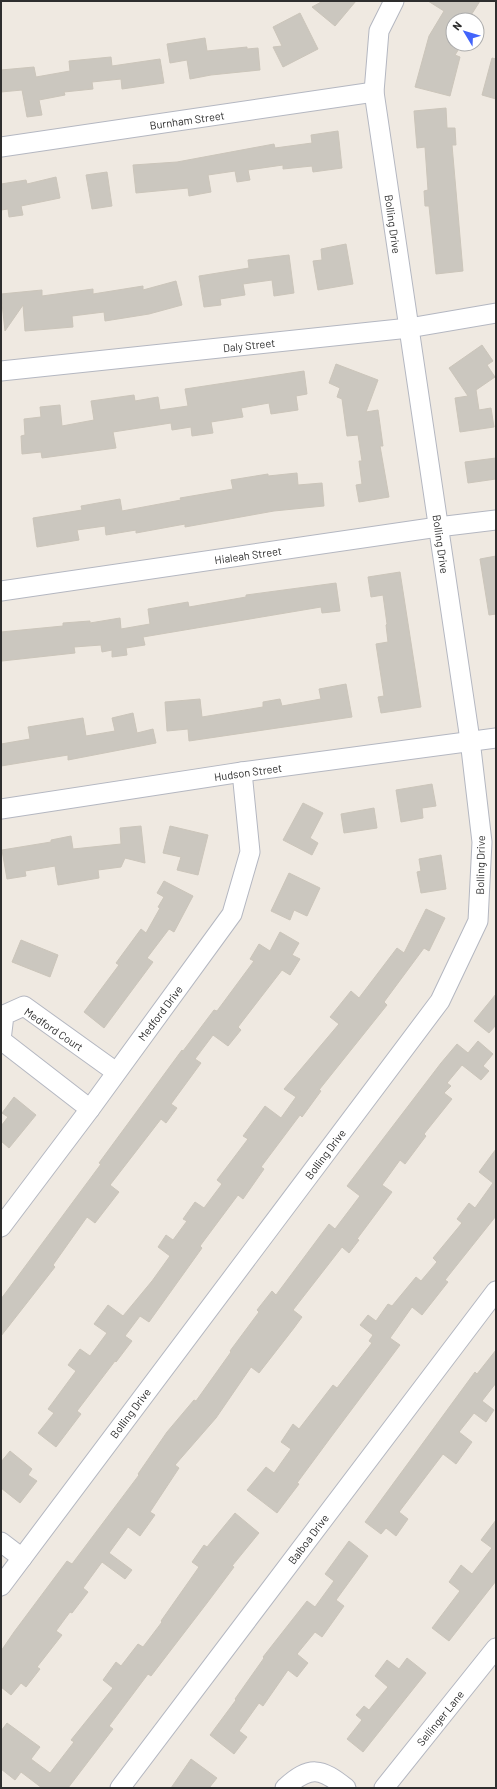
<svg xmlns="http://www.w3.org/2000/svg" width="497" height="1789" viewBox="0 0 497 1789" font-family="Barlow,sans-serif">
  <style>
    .building { fill: #cbc7bf; stroke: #cbc5ba }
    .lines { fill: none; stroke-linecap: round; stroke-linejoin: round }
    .minor-casing { stroke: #b4b7c1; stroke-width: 21 }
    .minor { stroke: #fff; stroke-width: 19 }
    .labels { text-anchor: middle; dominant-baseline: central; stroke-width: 3; stroke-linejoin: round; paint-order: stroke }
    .street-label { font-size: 11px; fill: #2e2e2e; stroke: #fff }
  </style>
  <rect width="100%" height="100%" fill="#efe9e1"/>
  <g class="building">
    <polygon points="323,1 356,1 335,26 312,7"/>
    <polygon points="428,1 480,1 468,20 453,20 453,44 462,44 455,55 460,57 450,96 415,87 429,36 444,11"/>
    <polygon points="300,13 318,49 283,67 273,47 282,46 273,27"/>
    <polygon points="205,38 207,51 247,47 247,49 258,48 260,70 211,75 190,79 187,60 170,63 167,44"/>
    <polygon points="111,57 112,66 160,59 164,83 122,89 121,79 92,82 93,89 64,92 65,95 39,100 42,115 27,117 22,90 1,92 1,70 34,67 36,77 70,71 69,61"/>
    <polygon points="492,58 496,59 496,99 482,95"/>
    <polygon points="446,108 447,128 455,128 456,145 452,145 463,271 436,274 429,206 425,206 424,191 428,190 425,147 417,148 414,111"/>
    <polygon points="338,131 342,168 313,172 312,166 283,169 283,165 248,170 250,180 237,182 235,171 208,175 211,192 189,196 188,188 136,193 133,165 177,162 274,144 275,148 312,143 311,135"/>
    <polygon points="107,172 112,206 92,209 86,175"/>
    <polygon points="56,177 60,198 21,206 23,215 9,217 8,209 1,210 1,184 26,180 27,184"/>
    <polygon points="346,244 353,284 318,290 313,261 322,260 321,249"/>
    <polygon points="289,255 294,293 274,296 272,280 243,284 245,295 220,299 221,305 204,307 199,276 249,268 248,260"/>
    <polygon points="176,281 182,305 149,314 105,321 104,312 72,316 73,327 25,331 23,305 5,331 1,294 42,290 42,296 93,289 93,294 143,286 143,290"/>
    <polygon points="482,345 493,361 487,365 495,377 476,390 479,410 491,408 494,427 460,432 455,398 468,396 449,368"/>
    <polygon points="336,364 378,380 366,412 378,410 383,446 380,446 389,497 359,502 356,485 362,484 359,461 362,461 358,435 347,436 342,399 337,397 340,388 329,383"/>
    <polygon points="304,371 307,394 296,396 298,410 271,414 269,403 241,408 243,417 211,422 213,433 192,436 191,427 172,430 171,423 113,432 116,448 42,458 41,452 22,454 21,436 25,435 24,419 41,417 40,407 60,405 62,426 94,420 91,401 134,395 135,401 158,397 160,410 188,406 185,389"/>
    <polygon points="496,458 496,479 468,483 465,462"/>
    <polygon points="297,473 298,485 322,483 324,506 274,511 185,527 185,524 136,533 136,530 106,535 105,526 77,530 79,540 37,547 33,518 82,510 81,506 120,499 122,511 181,500 180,498 233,489 231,480 268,474 268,476"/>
    <polygon points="496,556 496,614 489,615 480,559"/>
    <polygon points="400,572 421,707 381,713 378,697 384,696 376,644 388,642 386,625 387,624 383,595 371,597 368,577"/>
    <polygon points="336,583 340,611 322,613 321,607 143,637 145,645 126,648 127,655 112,657 112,650 102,652 101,645 74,647 75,653 2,661 1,632 63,626 63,623 90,621 90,623 120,618 121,629 150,624 148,609 188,602 189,607 246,597 246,595"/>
    <polygon points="346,684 352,717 189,741 188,729 167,731 165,702 200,699 202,717 263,707 263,702 280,699 282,706 321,699 319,689"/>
    <polygon points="133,713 137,733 153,729 156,743 68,760 68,755 1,766 1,744 30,739 28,727 83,718 86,736 115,731 112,718"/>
    <polygon points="432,784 436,806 422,808 423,818 401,822 396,790"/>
    <polygon points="303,803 323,813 310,838 318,843 312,855 283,840"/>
    <polygon points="374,808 377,828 344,833 341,814"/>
    <polygon points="141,826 145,863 125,858 121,867 98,870 99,878 58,885 55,866 25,871 26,876 7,879 2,850 51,842 51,840 71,836 73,849 121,844 120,828"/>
    <polygon points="170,826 208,835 198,875 177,870 181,857 163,853"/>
    <polygon points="441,855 446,889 421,893 417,872 421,871 419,859"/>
    <polygon points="289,873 320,888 307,916 294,910 290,920 271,911"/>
    <polygon points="164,881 193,896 174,932 169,929 147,958 153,962 104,1028 84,1012 119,965 116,963 141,929 146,933 160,908 158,907 164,897 157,893"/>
    <polygon points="426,909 445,918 429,951 424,948 384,1002 387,1005 319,1090 321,1091 302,1117 300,1115 261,1167 264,1169 243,1199 238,1195 200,1246 202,1248 149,1322 140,1316 125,1336 132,1341 116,1362 115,1361 77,1411 81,1414 56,1447 38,1433 54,1413 48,1409 76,1371 68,1365 80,1349 90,1356 107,1333 94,1324 108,1305 123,1316 152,1281 170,1256 158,1247 166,1235 173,1240 187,1221 183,1219 195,1202 204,1208 222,1184 217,1180 248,1139 243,1136 265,1106 281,1118 296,1097 284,1089 339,1024 330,1017 351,991 359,998 397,948 404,953"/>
    <polygon points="280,932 299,943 292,955 300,959 290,975 282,970 238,1027 241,1030 228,1046 213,1035 195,1059 201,1063 171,1104 177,1108 166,1123 161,1119 110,1185 119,1192 95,1223 87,1217 53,1265 55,1267 1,1336 1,1299 101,1164 99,1163 182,1050 183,1051 214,1010 217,1011 254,961 250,959 259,944 270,951"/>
    <polygon points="21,940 58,955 50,977 12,962"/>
    <polygon points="496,994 496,1025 489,1033 474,1021"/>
    <polygon points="478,1041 493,1054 483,1066 489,1071 481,1080 462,1065 447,1083 451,1086 444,1093 452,1099 424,1134 426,1136 405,1164 400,1160 382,1185 392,1192 357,1239 359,1240 349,1253 342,1247 293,1310 302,1317 294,1328 259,1373 251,1367 216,1418 175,1465 179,1468 150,1512 155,1515 140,1536 128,1527 109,1553 132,1570 125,1579 102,1562 83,1588 88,1592 72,1613 70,1612 56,1631 62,1635 37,1667 40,1669 26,1687 21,1683 11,1695 1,1687 1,1651 14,1632 67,1561 72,1564 139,1475 138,1474 167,1432 194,1400 196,1401 231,1352 230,1351 259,1312 257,1310 272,1291 276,1295 329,1224 335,1229 360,1196 347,1186 441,1063 457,1044 468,1053"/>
    <polygon points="14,1097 36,1115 9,1148 1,1141 1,1126 8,1117 2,1113"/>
    <polygon points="496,1149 496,1216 445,1280 448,1282 422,1315 412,1307 390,1338 400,1345 331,1437 297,1483 299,1484 277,1513 247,1490 266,1467 274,1473 291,1449 281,1442 293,1424 299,1429 333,1385 337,1388 372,1343 369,1341 373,1335 360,1325 368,1315 376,1321 388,1304 392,1306 416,1277 421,1281 437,1262 433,1258 462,1223 457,1219 469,1203 475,1208 493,1183 479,1172"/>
    <polygon points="496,1350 496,1383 482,1401 494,1410 486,1422 474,1413 459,1432 472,1442 456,1464 443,1454 399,1512 408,1519 396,1536 386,1528 381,1534 365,1522 475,1372 477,1374"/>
    <polygon points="10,1451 32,1469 28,1475 37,1481 20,1503 1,1488 1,1462"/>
    <polygon points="235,1513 259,1533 232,1566 234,1567 207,1603 151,1676 148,1674 109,1726 113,1729 68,1788 42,1788 21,1772 15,1780 1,1769 1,1731 7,1723 40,1747 31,1759 50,1773 74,1742 71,1740 113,1688 103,1680 116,1662 121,1666 138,1644 143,1647 162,1622 161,1621 199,1567 192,1562 204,1545 207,1547"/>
    <polygon points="496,1520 496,1581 449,1641 432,1628 460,1591 449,1582 461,1565 472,1574 492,1548 481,1540"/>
    <polygon points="349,1541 368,1556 336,1600 344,1606 322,1637 315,1632 297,1654 308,1663 297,1677 288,1670 263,1706 259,1703 239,1731 247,1737 234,1754 210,1735 236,1700 235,1699 264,1658 263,1657 307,1601 315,1607 334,1581 325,1574"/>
    <polygon points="407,1658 426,1673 363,1752 347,1739 362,1720 356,1715 364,1706 369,1710 388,1687 375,1676 387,1660 399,1669"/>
    <polygon points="191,1759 217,1778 209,1788 171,1788"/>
  </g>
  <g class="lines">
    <g class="minor-casing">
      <g id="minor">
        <polyline points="1,147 374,92"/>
        <polyline points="1,371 409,328 496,313"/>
        <polyline points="1,591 438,527 496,520"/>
        <polyline points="1,809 242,772 496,738"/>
        <polyline points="90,1109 1,1040 4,1015 24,1006 116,1072"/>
        <polyline points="1,1227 90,1109 232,914 250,852 242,772"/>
        <polyline points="1,1542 22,1558"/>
        <polyline points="1,1586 440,1001 478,921 482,842 470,740 374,92 379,31 394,1"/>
        <polyline points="120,1788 496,1291"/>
        <path d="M285 1788C310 1765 321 1768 346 1788"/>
        <polyline points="384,1788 496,1648"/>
      </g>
    </g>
    <use href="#minor" class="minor"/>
  </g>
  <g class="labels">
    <g class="street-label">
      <text transform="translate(187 120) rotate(-8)">Burnham Street</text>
      <text transform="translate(393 224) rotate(82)">Bolling Drive</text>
      <text transform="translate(249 345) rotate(-6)">Daly Street</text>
      <text transform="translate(441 544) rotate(82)">Bolling Drive</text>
      <text transform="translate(248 555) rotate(-8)">Hialeah Street</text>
      <text transform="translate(248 772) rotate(-8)">Hudson Street</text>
      <text transform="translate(480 865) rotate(-89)">Bolling Drive</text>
      <text transform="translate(160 1013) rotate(-53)">Medford Drive</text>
      <text transform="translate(54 1029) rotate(34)">Medford Court</text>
      <text transform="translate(325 1154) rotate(-53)">Bolling Drive</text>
      <text transform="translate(130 1413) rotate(-53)">Bolling Drive</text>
      <text transform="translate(308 1539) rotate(-53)">Balboa Drive</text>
      <text transform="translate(440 1718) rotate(-51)">Sellinger Lane</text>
    </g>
  </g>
  <rect width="497" height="1789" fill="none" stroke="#2e2e2e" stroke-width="4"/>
  <g transform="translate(465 32) rotate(308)"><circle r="19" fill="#ffffff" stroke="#ababab"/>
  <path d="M0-3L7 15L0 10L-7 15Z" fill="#4264fb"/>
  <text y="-6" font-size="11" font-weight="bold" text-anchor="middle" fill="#2e2e2e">N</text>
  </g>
</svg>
